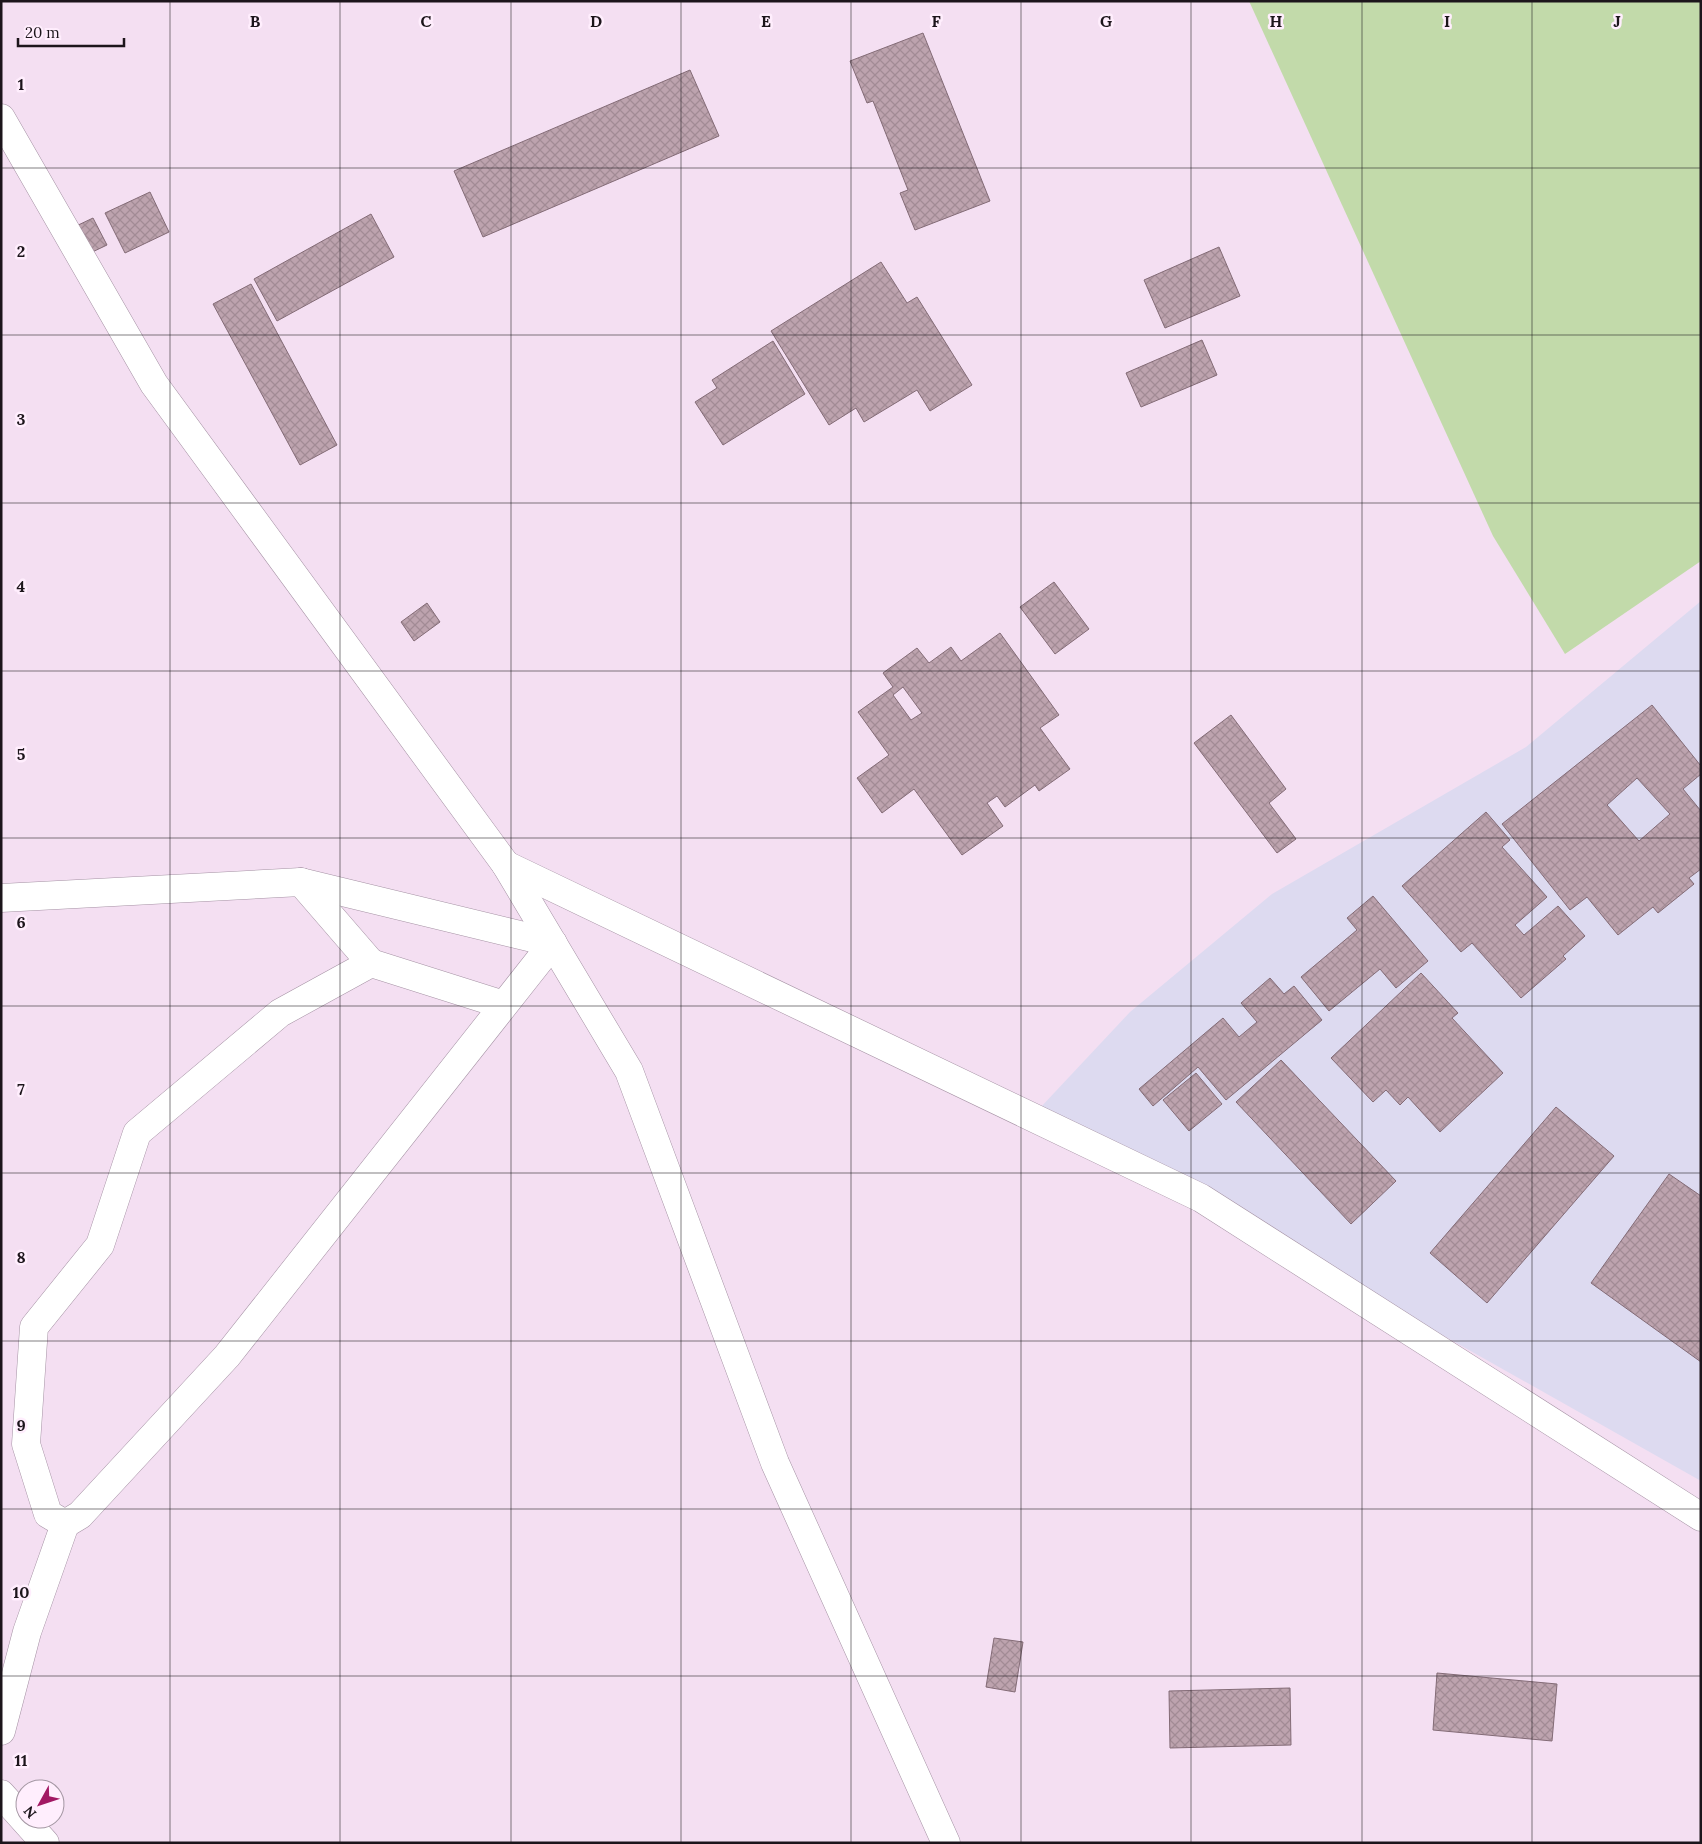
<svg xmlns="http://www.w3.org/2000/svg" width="1702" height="1844" viewBox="0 0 1702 1844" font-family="Lora,serif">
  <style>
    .education { fill: #dddaf0 }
    .garden { fill: #c2daaa }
    .building { fill: url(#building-cross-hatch); stroke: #836b76; fill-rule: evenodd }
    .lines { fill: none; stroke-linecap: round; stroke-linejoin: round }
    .minor-casing { stroke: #a592a4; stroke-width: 29 }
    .tertiary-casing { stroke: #a592a4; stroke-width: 29 }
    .minor { stroke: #fff; stroke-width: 28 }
    .tertiary { stroke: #fff; stroke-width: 28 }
    .grid { fill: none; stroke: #1c151b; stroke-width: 1; stroke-opacity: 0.55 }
    .grid-label { font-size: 16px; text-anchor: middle; font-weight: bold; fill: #1c151b; stroke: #ffeefd; stroke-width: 5; stroke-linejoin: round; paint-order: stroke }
  </style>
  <defs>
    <pattern id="building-cross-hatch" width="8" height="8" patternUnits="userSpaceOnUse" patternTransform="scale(1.25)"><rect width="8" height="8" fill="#bda3ae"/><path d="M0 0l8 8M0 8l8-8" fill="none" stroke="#a28b95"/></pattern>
  </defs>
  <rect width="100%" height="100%" fill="#f4dff2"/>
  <polygon class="education" points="1701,601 1701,1481 1040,1108 1130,1012 1272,894 1526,747"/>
  <polygon class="garden" points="1249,1 1701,1 1701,561 1565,654 1493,536"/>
  <g class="building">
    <polygon points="923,33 990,201 915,230 900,193 908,190 873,101 867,103 850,61"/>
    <polygon points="690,70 719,136 483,237 454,171"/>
    <polygon points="150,192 169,232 125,253 105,213"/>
    <polygon points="371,214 394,257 277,321 254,279"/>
    <polygon points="93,218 107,245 86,255 72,228"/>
    <polygon points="1219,247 1240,296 1165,328 1144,280"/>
    <polygon points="881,262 907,303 917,297 972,385 930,411 917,390 864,422 856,408 829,425 771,331"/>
    <polygon points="251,284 337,445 300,465 213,304"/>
    <polygon points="1202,340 1217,375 1141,407 1126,373"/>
    <polygon points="773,341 805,394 723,445 695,402 717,388 712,380"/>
    <polygon points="1054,582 1089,629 1055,654 1020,607"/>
    <polygon points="427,603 440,622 414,641 401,622"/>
    <path d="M1000 633 1059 715 1040 728 1070 769 1039 791 1035 785 1005 807 997 796 987 803 1003 826 962 855 914 789 882 813 857 778 889 755 858 712 893 687 883 673 917 648 929 663 951 647 961 661ZM903 687 922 713 911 720 893 695Z"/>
    <path d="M1652 705 1701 766V774L1683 789 1701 811V869L1689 878 1694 884 1658 913 1653 907 1618 935 1587 897 1570 910 1502 824ZM1637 778 1670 814 1639 841 1607 805Z"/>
    <polygon points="1231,715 1286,789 1269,803 1296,839 1277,853 1194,743"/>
    <polygon points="1486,812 1510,840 1502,847 1547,897 1515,925 1524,935 1558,906 1585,936 1563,956 1566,959 1521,998 1472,943 1461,952 1402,886"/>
    <polygon points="1373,896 1428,961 1396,988 1380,969 1329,1011 1301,977 1357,930 1347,918"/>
    <polygon points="1421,973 1458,1013 1452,1018 1503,1073 1440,1132 1408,1097 1400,1105 1386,1090 1373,1102 1331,1058"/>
    <polygon points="1270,978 1284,994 1294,986 1322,1020 1226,1100 1198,1067 1153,1106 1139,1089 1223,1018 1239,1037 1257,1022 1241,1003"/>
    <polygon points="1281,1060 1396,1181 1351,1224 1236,1102"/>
    <polygon points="1196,1073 1222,1104 1189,1131 1163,1100"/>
    <polygon points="1556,1107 1614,1156 1487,1303 1430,1253"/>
    <polygon points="1669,1174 1701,1196 1701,1362 1591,1283"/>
    <polygon points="994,1638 1023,1642 1015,1692 986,1687"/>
    <polygon points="1437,1673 1557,1684 1552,1741 1433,1730"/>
    <polygon points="1290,1688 1291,1745 1170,1748 1169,1691"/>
  </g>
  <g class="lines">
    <g class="minor-casing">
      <g id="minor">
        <polyline points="506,865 1201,1198 1701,1517"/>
        <polyline points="301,882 371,963"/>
        <polyline points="1,898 301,882 553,943 227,1356 80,1515 65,1524 48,1514 26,1444 34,1327 100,1245 137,1133 280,1013 371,963 504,1005"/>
        <polyline points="1,1731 27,1632 65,1524"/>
        <polyline points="1,1794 45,1843"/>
      </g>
    </g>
    <g class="tertiary-casing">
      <polyline id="tertiary" points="1,118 154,384 506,865 629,1071 775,1463 946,1843"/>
    </g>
    <use href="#minor" class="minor"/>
    <use href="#tertiary" class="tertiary"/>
  </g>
  <path class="grid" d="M170 1V1843M340 1V1843M511 1V1843M681 1V1843M851 1V1843M1021 1V1843M1191 1V1843M1362 1V1843M1532 1V1843M1 168H1701M1 335H1701M1 503H1701M1 671H1701M1 838H1701M1 1006H1701M1 1173H1701M1 1341H1701M1 1509H1701M1 1676H1701"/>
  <g class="grid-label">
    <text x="255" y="27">B</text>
    <text x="426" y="27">C</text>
    <text x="596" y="27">D</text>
    <text x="766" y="27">E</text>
    <text x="936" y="27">F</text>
    <text x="1106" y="27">G</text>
    <text x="1276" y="27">H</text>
    <text x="1447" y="27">I</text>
    <text x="1617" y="27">J</text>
    <text x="21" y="90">1</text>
    <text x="21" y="257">2</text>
    <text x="21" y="425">3</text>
    <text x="21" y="592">4</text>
    <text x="21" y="760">5</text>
    <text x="21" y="928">6</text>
    <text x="21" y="1095">7</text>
    <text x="21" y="1263">8</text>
    <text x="21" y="1431">9</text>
    <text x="21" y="1598">10</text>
    <text x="21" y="1766">11</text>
  </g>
  <rect width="1702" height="1844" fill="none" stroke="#1c151b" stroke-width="5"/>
  <g transform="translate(40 1804) rotate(230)"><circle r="24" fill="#ffeefd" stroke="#a497a3"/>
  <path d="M0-4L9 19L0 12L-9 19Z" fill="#a21863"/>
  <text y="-8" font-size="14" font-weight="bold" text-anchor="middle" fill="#1c151b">N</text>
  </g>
  <path d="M18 38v8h106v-8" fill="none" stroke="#1c151b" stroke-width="2.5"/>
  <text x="25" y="38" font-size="15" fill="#1c151b" stroke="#ffeefd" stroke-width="4" paint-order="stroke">20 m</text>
</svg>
